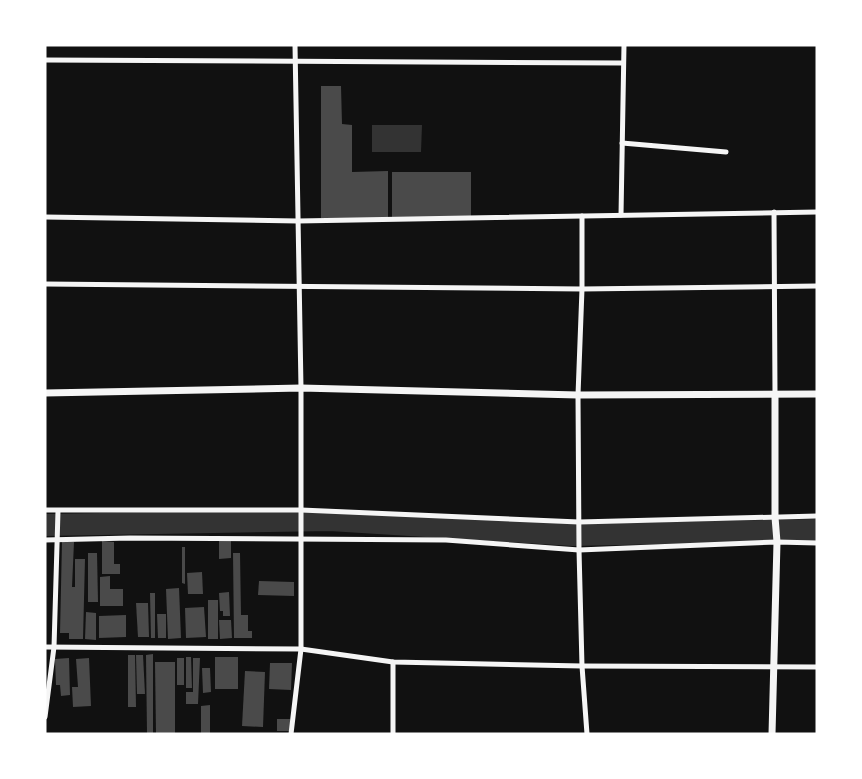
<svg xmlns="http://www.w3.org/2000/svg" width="862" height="779" viewBox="0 0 862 779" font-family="'IBM Plex Serif',serif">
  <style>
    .water { fill: #333 }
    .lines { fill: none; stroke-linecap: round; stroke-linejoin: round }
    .river { stroke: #333; stroke-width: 22 }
    .building { fill: #4a4a4a }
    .minor { stroke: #f5f5f5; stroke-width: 5 }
    .secondary { stroke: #f5f5f5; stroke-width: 7 }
  </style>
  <rect width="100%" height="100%" fill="#111"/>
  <polygon class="water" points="372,125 422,125 421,152 372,152"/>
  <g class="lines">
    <polyline class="river" points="45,525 330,520 573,535 817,530"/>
  </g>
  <g class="building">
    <polygon points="321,86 341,86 342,124 352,125 352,172 388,171 388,218 321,218"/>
    <polygon points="392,172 471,172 471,217 392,218"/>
    <polygon points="219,540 231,540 231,558 219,559"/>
    <polygon points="62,541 74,542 72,587 75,587 75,559 85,559 83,639 69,639 69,633 60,633"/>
    <polygon points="102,541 114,542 114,564 120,564 120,574 102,574"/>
    <polygon points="182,547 185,547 185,584 182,583"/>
    <polygon points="88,553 97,553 98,602 88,602"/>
    <polygon points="233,553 240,553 241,615 248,615 248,631 252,631 252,638 234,638"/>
    <polygon points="202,572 203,594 188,594 187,573"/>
    <polygon points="110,576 110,589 123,589 123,606 100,606 100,577"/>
    <polygon points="259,581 294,582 294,596 258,595"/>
    <polygon points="179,588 181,638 168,639 166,589"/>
    <polygon points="229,592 230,616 223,616 223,611 220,611 219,593"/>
    <polygon points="150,593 155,593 155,638 151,638"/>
    <rect x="208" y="600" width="10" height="39"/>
    <polygon points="136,603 148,603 149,637 138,637"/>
    <polygon points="204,607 206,637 186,638 185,608"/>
    <polygon points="86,612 96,613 96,640 85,639"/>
    <polygon points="157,614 166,614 166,638 158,638"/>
    <polygon points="126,615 126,637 99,638 99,616"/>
    <polygon points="219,620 231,620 232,638 220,639"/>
    <polygon points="153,654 153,734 147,734 146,655"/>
    <polygon points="128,655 135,655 136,707 128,707"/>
    <polygon points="136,655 143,655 145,694 137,694"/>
    <polygon points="186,657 191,657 192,688 186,688"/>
    <rect x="215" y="657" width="23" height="32"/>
    <polygon points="69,658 70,695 61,696 60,685 56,685 55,659"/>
    <polygon points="89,658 91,706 73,707 72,687 78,687 76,659"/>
    <rect x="177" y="658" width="7" height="27"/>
    <polygon points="193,658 200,658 198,704 186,704 186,692 193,692"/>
    <polygon points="155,662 175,662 175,734 156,734"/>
    <polygon points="270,663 292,663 291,690 269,689"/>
    <polygon points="202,668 210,668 211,692 203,693"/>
    <polygon points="245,671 265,672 263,727 242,726"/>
    <polygon points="210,705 210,734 201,734 201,706"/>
    <rect x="277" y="719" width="13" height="12"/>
  </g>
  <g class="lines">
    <g class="minor">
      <polyline points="45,60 623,63"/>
      <polyline points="622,143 726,152"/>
      <polyline points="774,212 775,394"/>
      <polyline points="621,215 624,45"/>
      <polyline points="582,216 582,289 578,395 579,550 582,666 587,734"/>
      <polyline points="45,217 298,221 817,212"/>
      <polyline points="45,284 582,289 817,286"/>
      <polyline points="45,510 301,510 579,522 817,516"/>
      <polyline points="45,540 130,538 446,540 579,550 777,542 817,543"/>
      <polyline points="45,647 301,649 393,662 582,666 817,667"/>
      <polyline points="393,662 393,734"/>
      <polyline points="45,717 54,647 58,511"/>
      <polyline points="291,734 301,649 301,388 295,45"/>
    </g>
    <g class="secondary">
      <polyline points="45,393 301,388 578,395 817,394"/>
      <polyline points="772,734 777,542 775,517 775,394"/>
    </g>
  </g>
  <rect width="862" height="779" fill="none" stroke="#ffffff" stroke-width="93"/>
</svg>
